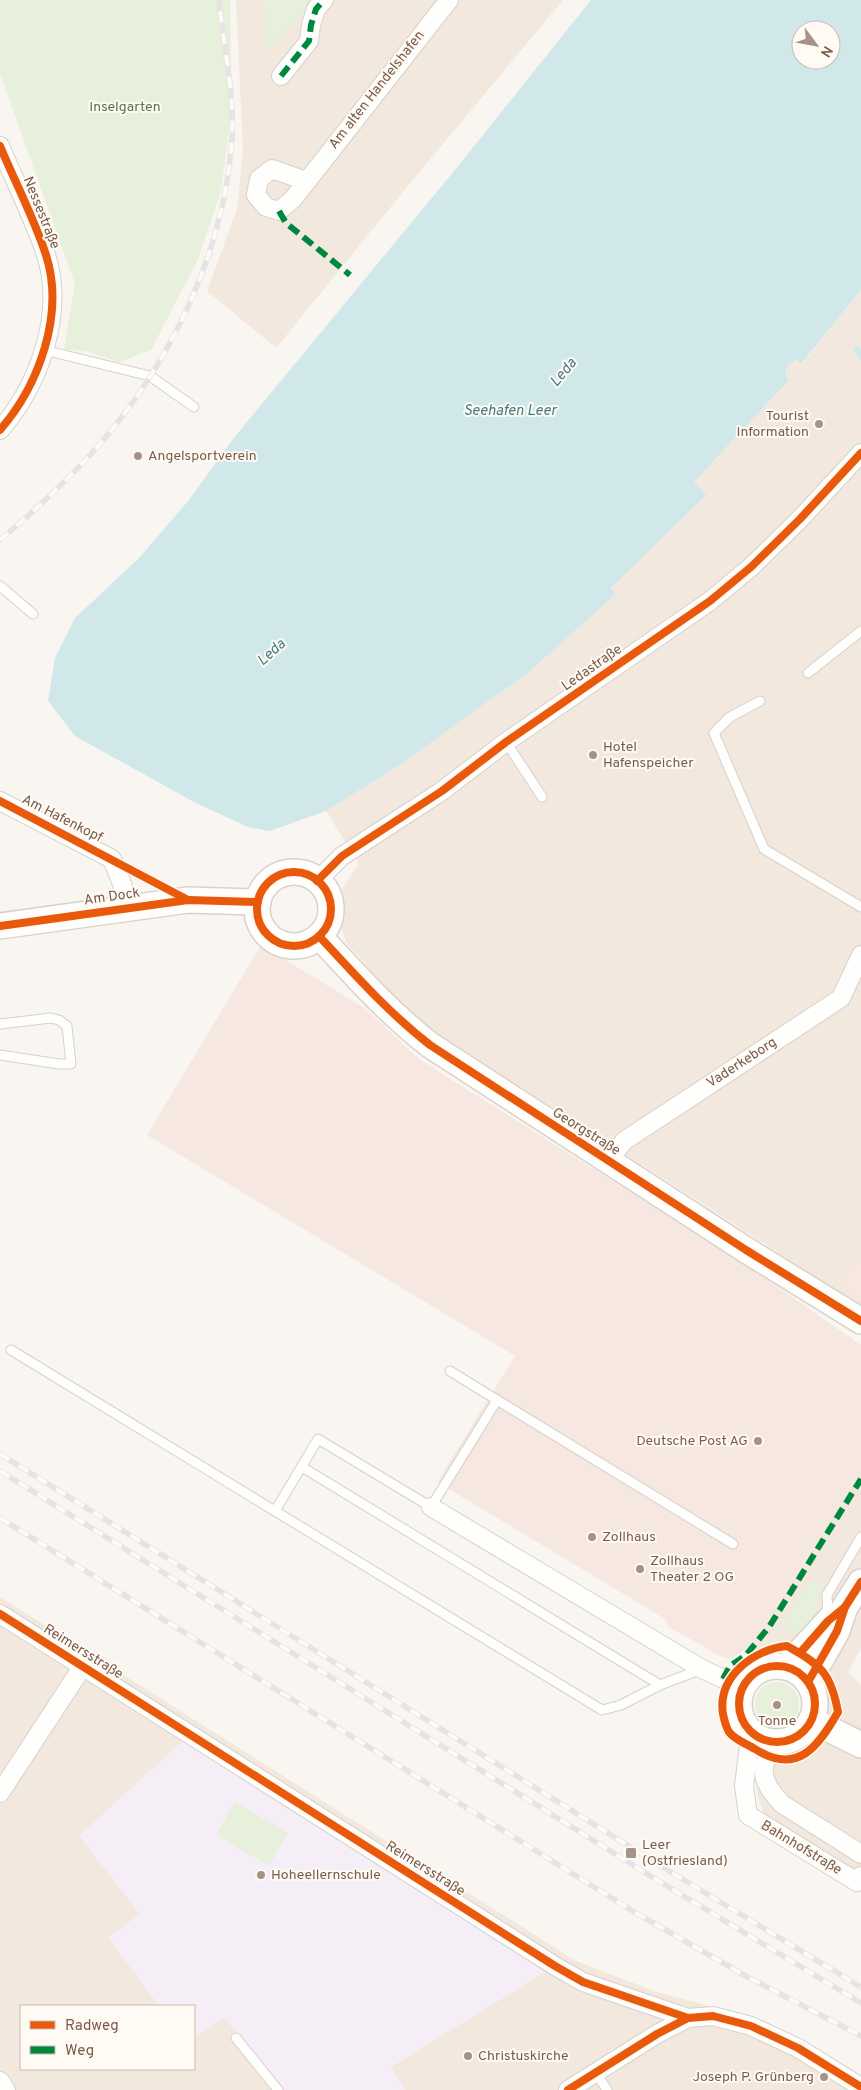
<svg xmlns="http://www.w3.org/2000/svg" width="861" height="2090" viewBox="0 0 861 2090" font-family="Overpass,sans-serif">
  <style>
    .residential { fill: #f2e8de; fill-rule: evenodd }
    .commercial { fill: #f6e8e1 }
    .education { fill: #f6eef6 }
    .green { fill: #e7f0db }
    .water { fill: #d0e8ea; fill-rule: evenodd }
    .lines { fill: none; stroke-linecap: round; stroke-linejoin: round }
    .stream { stroke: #d0e8ea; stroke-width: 6 }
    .service-casing { stroke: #d7d1cb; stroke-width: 11 }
    .minor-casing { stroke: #d7d1cb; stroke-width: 20 }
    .secondary-casing { stroke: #d9d2cb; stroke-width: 28 }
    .service { stroke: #fefefd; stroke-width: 9 }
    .minor { stroke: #fefefd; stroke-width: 18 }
    .secondary { stroke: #fefefd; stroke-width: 25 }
    .rail-casing { stroke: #e6e3e7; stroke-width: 5.5 }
    .rail { stroke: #fffaf3; stroke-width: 4; stroke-dasharray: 11; stroke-linecap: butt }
    .quiet { stroke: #00873e; stroke-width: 6; stroke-dasharray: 12 6; stroke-linecap: butt }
    .cycleway-casing { stroke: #fffaf3; stroke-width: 11 }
    .cycleway { stroke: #e8590c; stroke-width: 8 }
    .poi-dot { fill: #a69286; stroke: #fffaf3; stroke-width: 2 }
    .labels { text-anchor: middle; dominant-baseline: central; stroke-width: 4; stroke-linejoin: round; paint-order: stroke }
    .street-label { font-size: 14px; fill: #7a5c4d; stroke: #fffaf3 }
    .park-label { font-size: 14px; fill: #537a41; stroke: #fffaf3 }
    .poi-label { font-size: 14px; fill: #7a5c4d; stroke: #fffaf3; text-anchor: start }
    .water-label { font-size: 15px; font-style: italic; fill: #437c86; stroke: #fffaf3 }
  </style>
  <rect width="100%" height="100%" fill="#f9f5f0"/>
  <g class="residential">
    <polygon points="236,0 563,0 406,188 276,348 207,291 237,209 243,150"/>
    <polygon points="861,290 861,1255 838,1281 861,1299 861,1306 409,1015 346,942 340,922 342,889 359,864 326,811 400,765 529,672 616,594 611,588 705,495 694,482 789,380 785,371 788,364 794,360 803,363"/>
    <polygon points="861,1469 861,1648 848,1672 861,1685 861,1879 784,1830 763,1812 758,1797 755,1773 769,1745 788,1744 804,1736 813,1726 820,1710 819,1693 814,1679 800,1665 781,1657 762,1659 748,1648 765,1626"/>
    <path d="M0 1597 576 1961 657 1992 742 2015 861 2090H0ZM21 2006H194V2069H21Z"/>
  </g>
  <g class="commercial">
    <polygon points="261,945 366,1009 420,1060 739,1260 861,1345 861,1469 765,1626 748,1648 730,1659 720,1656 669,1627 665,1619 437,1482 515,1356 147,1135"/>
    <polygon points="861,1255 861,1299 838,1281"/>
  </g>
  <polygon class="education" points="190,1734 555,1966 391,2067 406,2090 279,2090 224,2017 194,2038 194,2006 159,2006 108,1937 140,1914 79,1836"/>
  <g class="green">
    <polygon points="0,0 230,0 232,109 221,191 198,259 151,350 119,362 85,351 64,349 75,284 0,73"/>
    <polygon points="263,0 312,0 267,54"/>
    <polygon points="823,1582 824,1585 818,1600 816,1616 803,1638 781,1625 808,1583"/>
    <circle cx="777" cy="1704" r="22"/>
    <polygon points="235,1802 288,1833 269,1866 216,1835"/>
  </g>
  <path class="water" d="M591 0H861V290L802 363 796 360 788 364 785 373 789 380 694 482 706 495 611 588 616 594 529 672 400 765 326 811 270 831 248 827 194 802 75 736 48 701 55 658 75 618 139 558 189 500 233 439 463 160ZM801 30H831V60H801Z"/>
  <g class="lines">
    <polyline class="stream" points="857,349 861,356"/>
    <g class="service-casing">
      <g id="service">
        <polyline points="44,350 150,376 194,407"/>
        <polyline points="0,586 33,614"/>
        <polyline points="808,673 861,631"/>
        <polyline points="760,701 730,717 714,733 764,849 861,907"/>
        <polyline points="506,742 542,797"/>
        <polyline points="0,1024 51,1018 59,1020 67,1026 71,1064 59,1064 0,1055"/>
        <polyline points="11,1350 275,1511"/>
        <polyline points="450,1371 497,1400"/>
        <polyline points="302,1467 660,1685"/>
        <polyline points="828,1617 827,1595 861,1537"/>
        <polyline points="702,1669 660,1685 621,1705 602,1710 275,1511 318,1439 431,1507 497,1400 733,1544"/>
        <polyline points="768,1757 782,1741"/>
        <polyline points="236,2038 278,2090"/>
        <polyline points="596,2073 607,2090"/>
      </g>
    </g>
    <g class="minor-casing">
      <g id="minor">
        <polyline points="281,76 309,41 311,25 316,9 324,0"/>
        <path d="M0 146C15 182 34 218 46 255 65 314 39 385 0 430"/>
        <polyline points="306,181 272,169 259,179 256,195 266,207 279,211 293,199 449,0"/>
        <polyline points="0,801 112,859 122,884 127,908"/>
        <polyline points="317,881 342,856 442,791 506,742 710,601 751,567 800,519 861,453"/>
        <polyline points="608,1161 624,1141 841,998 861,955"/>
        <polyline points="431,1507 702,1669 743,1688"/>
        <polyline points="0,1614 555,1966 583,1982 688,2018 713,2016 751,2026 798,2048 861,2087"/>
        <polyline points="749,1745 744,1786 748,1815 857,1882 861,1876"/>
        <path d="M768 1757C756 1774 771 1792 782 1804L861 1854"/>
        <polyline points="0,1793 83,1666"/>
        <polyline points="0,2081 6,2090"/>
        <polyline points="568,2090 657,2034 688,2018"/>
      </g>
    </g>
    <g class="secondary-casing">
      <g id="secondary">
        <circle cx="294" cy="909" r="37"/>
        <polyline points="0,926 188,900 258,902"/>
        <path d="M319 936C355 975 389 1013 430 1045L746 1250 861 1321"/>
        <circle cx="777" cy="1704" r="38"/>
        <polyline points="786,1667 833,1616"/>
        <polyline points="808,1682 837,1631 845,1607 861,1582"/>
        <polyline points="811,1720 861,1745"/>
      </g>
    </g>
    <use href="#service" class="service"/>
    <use href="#minor" class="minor"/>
    <use href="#secondary" class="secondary"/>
    <g class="rail-casing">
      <g id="rail">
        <path d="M0 540C32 513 63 485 91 454 168 369 224 255 232 139 235 93 223 46 219 0"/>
        <polyline points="0,1454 664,1868 861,1987"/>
        <polyline points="0,1471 657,1880 861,2003"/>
        <polyline points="0,1518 636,1913 744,1975 861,2036"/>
      </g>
    </g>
    <use href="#rail" class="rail"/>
    <g class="quiet">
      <polyline points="281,76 309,41 311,25 316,9 324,0"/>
      <polyline points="279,211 286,223 350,275"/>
      <polyline points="723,1679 730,1666 746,1655 769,1627 861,1479"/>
    </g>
    <g class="cycleway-casing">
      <g id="cycleway">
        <path d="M0 146C15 182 34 218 46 255 65 314 39 385 0 430"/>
        <polyline points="0,801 188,900"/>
        <circle cx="294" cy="909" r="37"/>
        <polyline points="317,881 342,856 442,791 506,742 710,601 751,567 800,519 861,453"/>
        <polyline points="0,926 188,900 258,902"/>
        <path d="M319 936C355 975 389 1013 430 1045L746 1250 861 1321"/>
        <polyline points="0,1614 555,1966 583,1982 688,2018 713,2016 751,2026 798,2048 861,2087"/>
        <path d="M787 1646C821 1665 831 1673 838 1712 818 1747 797 1776 755 1749 747 1744 735 1740 729 1732 726 1727 724 1719 723 1714 717 1676 755 1649 787 1646Z"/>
        <polyline points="800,1653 828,1621 845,1607"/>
        <circle cx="777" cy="1704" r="38"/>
        <polyline points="808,1682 837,1631 845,1607 861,1582"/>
        <polyline points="568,2090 657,2034 688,2018"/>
      </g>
    </g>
    <use href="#cycleway" class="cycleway"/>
  </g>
  <g class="poi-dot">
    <circle cx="819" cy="424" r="5"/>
    <circle cx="138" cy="456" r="5"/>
    <circle cx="593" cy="755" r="5"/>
    <circle cx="758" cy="1441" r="5"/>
    <circle cx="592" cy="1537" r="5"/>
    <circle cx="640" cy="1569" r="5"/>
    <circle cx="777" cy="1705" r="5"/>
    <rect x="625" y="1847" width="12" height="12" rx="2.5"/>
    <circle cx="261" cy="1875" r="5"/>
    <circle cx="468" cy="2056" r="5"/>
    <circle cx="824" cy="2077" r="5"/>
  </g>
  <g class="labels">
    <g class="street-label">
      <text transform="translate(377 90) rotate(-52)">Am alten Handelshafen</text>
      <text transform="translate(41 213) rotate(68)">Nessestraße</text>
      <text transform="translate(592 668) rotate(-35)">Ledastraße</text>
      <text transform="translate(62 819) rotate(27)">Am Hafenkopf</text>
      <text transform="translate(112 897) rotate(-8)">Am Dock</text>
      <text transform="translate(742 1063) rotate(-33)">Vaderkeborg</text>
      <text transform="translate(586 1132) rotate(32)">Georgstraße</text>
      <text transform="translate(83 1652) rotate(32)">Reimersstraße</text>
      <text transform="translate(801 1848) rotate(31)">Bahnhofstraße</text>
      <text transform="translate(425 1869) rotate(32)">Reimersstraße</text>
    </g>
    <g class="park-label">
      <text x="125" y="107">Inselgarten</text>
    </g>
    <g class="poi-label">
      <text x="809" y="416" text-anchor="end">Tourist<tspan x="809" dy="16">Information</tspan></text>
      <text x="148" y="456">Angelsportverein</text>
      <text x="603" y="747">Hotel<tspan x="603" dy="16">Hafenspeicher</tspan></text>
      <text x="748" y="1441" text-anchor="end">Deutsche Post AG</text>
      <text x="602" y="1537">Zollhaus</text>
      <text x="650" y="1561">Zollhaus<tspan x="650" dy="16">Theater 2 OG</tspan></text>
      <text x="777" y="1721" text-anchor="middle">Tonne</text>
      <text x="642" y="1845">Leer<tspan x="642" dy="16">(Ostfriesland)</tspan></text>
      <text x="271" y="1875">Hoheellernschule</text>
      <text x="478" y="2056">Christuskirche</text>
      <text x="814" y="2077" text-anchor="end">Joseph P. Grünberg</text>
    </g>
    <g class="water-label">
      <text transform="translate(564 373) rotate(-50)">Leda</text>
      <text x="510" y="411">Seehafen Leer</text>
      <text transform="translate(272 653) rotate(-42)">Leda</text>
    </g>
  </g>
  <rect x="20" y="2005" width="175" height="65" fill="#fffaf3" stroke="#cabbb1"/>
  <rect x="30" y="2021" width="25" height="8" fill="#e8590c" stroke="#cabbb1"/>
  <text x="65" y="2030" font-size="15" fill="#7a5c4d">Radweg</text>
  <rect x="30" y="2046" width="25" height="8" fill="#00873e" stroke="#cabbb1"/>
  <text x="65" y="2055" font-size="15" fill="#7a5c4d">Weg</text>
  <g transform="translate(816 45) rotate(122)"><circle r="24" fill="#fffaf3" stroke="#cabbb1"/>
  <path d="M0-4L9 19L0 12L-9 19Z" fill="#a69286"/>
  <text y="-8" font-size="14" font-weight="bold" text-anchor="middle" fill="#7a5c4d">N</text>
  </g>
</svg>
